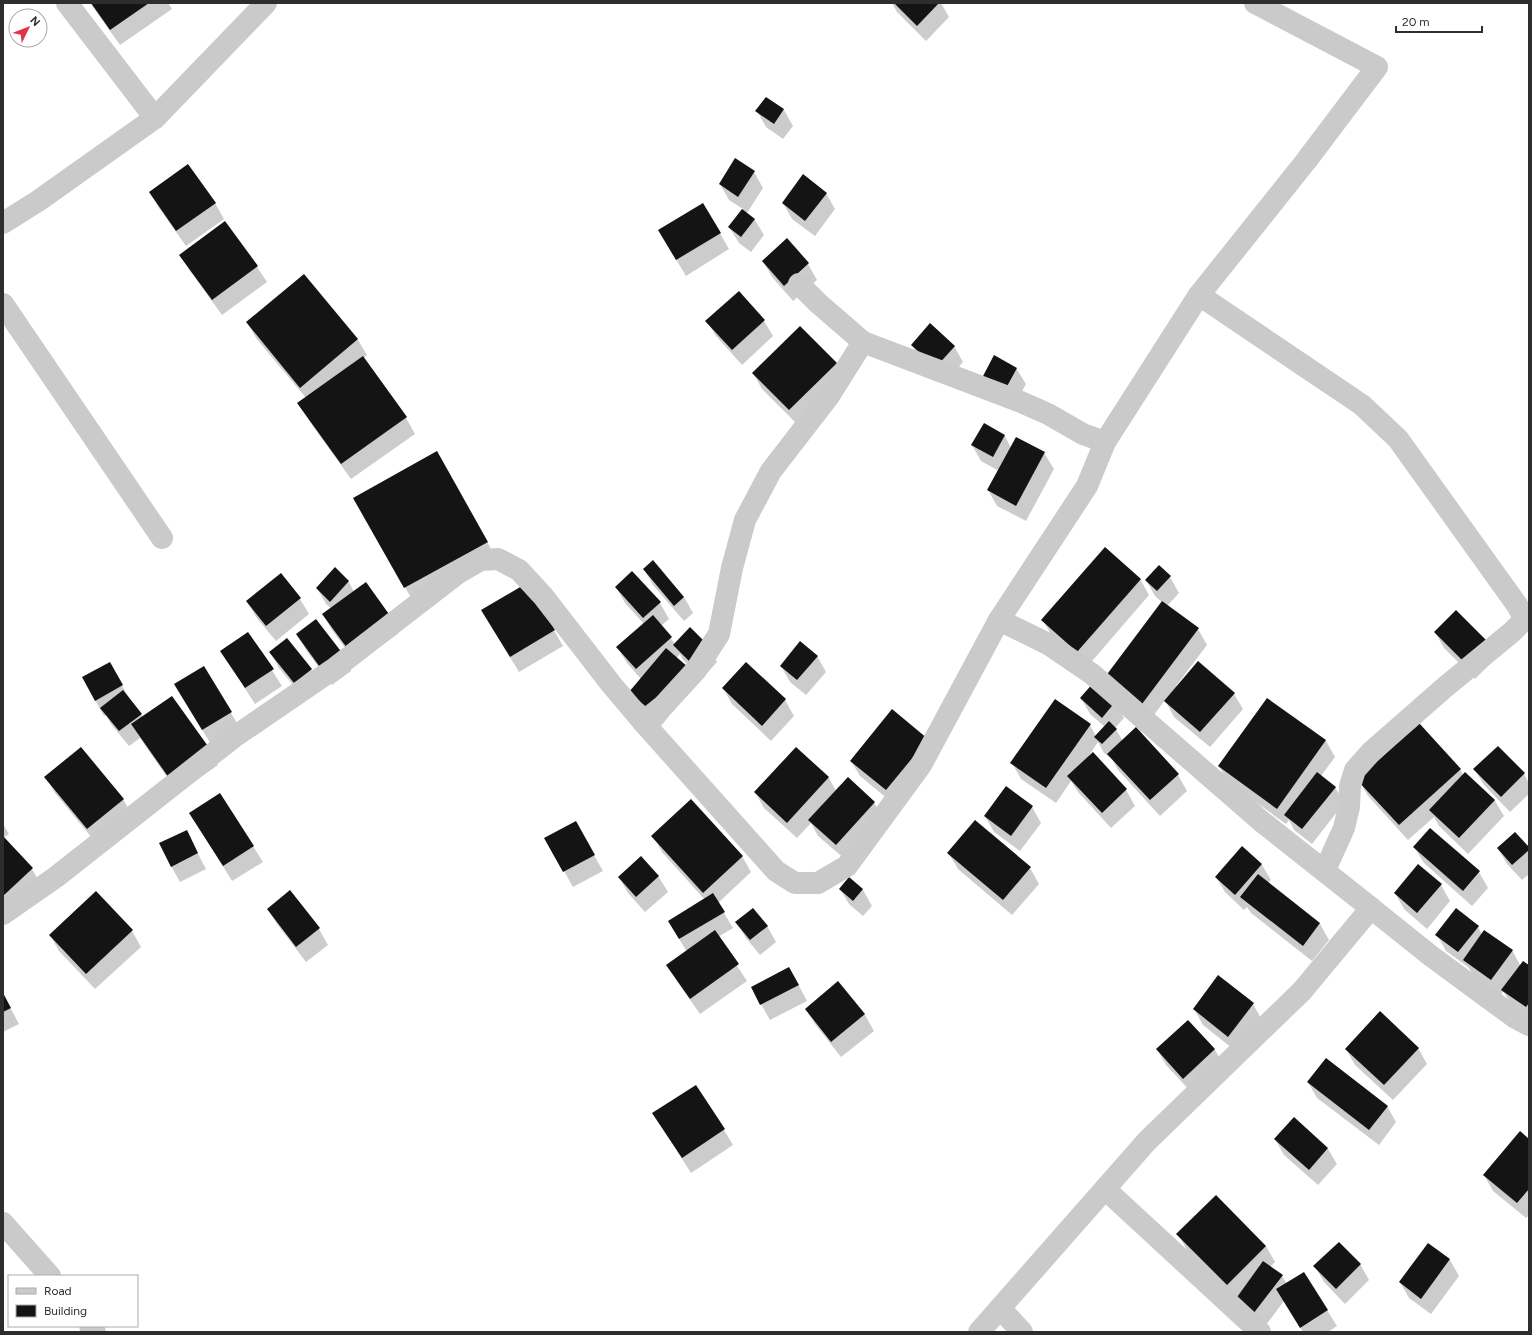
<svg xmlns="http://www.w3.org/2000/svg" width="1532" height="1335" viewBox="0 0 1532 1335" font-family="Figtree,sans-serif">
  <style>
    .shadow { fill: #0003 }
    .building { fill: #141414 }
    .lines { fill: none; stroke-linecap: round; stroke-linejoin: round }
    .minor { stroke: #cacaca; stroke-width: 22 }
  </style>
  <rect width="100%" height="100%" fill="#fff"/>
  <g class="shadow">
    <polygon points="90,3 168,3 172,9 120,45"/>
    <polygon points="892,3 941,3 949,17 926,41 897,12"/>
    <polygon points="766,98 784,110 793,126 783,139 766,127 757,111"/>
    <polygon points="754,172 763,188 747,213 755,220 764,235 751,252 739,243 729,227 743,209 729,200 720,184"/>
    <polygon points="150,193 215,203 224,219 186,246 159,208"/>
    <polygon points="826,193 835,209 815,236 792,219 783,203"/>
    <polygon points="703,204 729,249 686,276 668,246"/>
    <polygon points="225,223 257,267 267,282 222,315 190,271 181,256"/>
    <polygon points="787,240 808,264 817,280 793,301 772,277 763,261"/>
    <polygon points="304,275 358,340 367,355 363,358 406,418 415,434 351,479 308,419 299,403 306,398 256,338 247,322"/>
    <polygon points="707,321 764,321 773,336 742,365 716,336"/>
    <polygon points="912,345 954,346 963,362 946,382 921,360"/>
    <polygon points="836,363 845,379 798,425 762,389 753,373"/>
    <polygon points="1016,368 1026,384 1014,406 992,394"/>
    <polygon points="984,424 1005,436 1011,448 1044,453 1054,469 1026,521 997,506 988,490 999,471 981,461 972,445"/>
    <polygon points="446,467 496,558 414,603 354,498"/>
    <polygon points="335,569 349,582 354,592 390,617 399,633 356,663 332,630 323,614 331,608 326,604 317,588"/>
    <polygon points="644,569 684,597 693,613 684,621 653,585"/>
    <polygon points="632,573 660,603 669,619 661,626 675,644 708,647 717,662 702,679 683,660 680,654 676,658 696,683 661,726 640,708 641,679 627,663 618,648 644,624 625,603 616,587"/>
    <polygon points="1170,577 1179,593 1167,606 1198,629 1207,645 1176,686 1234,694 1243,709 1210,747 1174,717 1165,700 1151,719 1116,693 1163,603 1155,596 1146,580"/>
    <polygon points="1140,579 1149,595 1087,667 1052,636 1043,620"/>
    <polygon points="527,584 563,646 519,672 491,626"/>
    <polygon points="300,599 309,614 276,641 256,617 247,601"/>
    <polygon points="1435,632 1496,658 1475,679 1444,648"/>
    <polygon points="248,633 282,686 255,704 221,651"/>
    <polygon points="297,635 342,655 351,671 332,685 306,650"/>
    <polygon points="270,652 311,669 320,685 304,698 279,668"/>
    <polygon points="817,656 826,672 806,695 790,682 781,666"/>
    <polygon points="746,663 785,700 794,716 771,741 732,704 723,688"/>
    <polygon points="203,667 240,728 212,746 184,700"/>
    <polygon points="118,679 131,701 143,717 209,750 218,765 178,793 140,738 129,746 111,724 106,715 104,716 95,700"/>
    <polygon points="1081,698 1115,702 1124,718 1115,728 1123,741 1136,729 1178,775 1187,791 1160,816 1118,770 1112,759 1104,753 1098,742 1088,757 1126,790 1135,806 1111,828 1078,792 1071,781 1056,803 1021,779 1012,763 1090,725 1096,736 1105,727 1090,714"/>
    <polygon points="1267,699 1326,741 1335,757 1321,776 1335,787 1344,803 1312,844 1294,830 1289,820 1286,824 1228,782 1219,766"/>
    <polygon points="927,739 895,805 860,776 851,761"/>
    <polygon points="796,748 829,778 836,791 874,803 884,818 846,860 818,836 811,823 797,838 764,808 755,792"/>
    <polygon points="1460,769 1463,775 1465,773 1495,801 1504,816 1468,854 1439,826 1434,817 1408,840 1368,796 1359,780"/>
    <polygon points="1475,770 1524,774 1529,783 1529,794 1510,812 1484,785"/>
    <polygon points="46,777 123,799 132,815 97,844 55,793"/>
    <polygon points="220,794 263,862 232,881 200,829"/>
    <polygon points="1032,807 1041,823 1020,851 994,832 985,816"/>
    <polygon points="575,822 603,871 573,887 546,839"/>
    <polygon points="3,824 9,834 3,838 32,869 41,885 3,918"/>
    <polygon points="1431,829 1479,872 1488,888 1472,906 1424,863 1414,847"/>
    <polygon points="186,831 206,869 180,882 171,866"/>
    <polygon points="653,836 742,856 751,872 718,903 733,928 718,937 747,981 700,1014 677,981 668,965 687,952 678,937 705,900 662,852"/>
    <polygon points="1242,847 1262,865 1271,880 1268,883 1320,924 1329,940 1312,961 1251,913 1247,907 1244,910 1225,892 1216,877"/>
    <polygon points="1498,848 1529,849 1529,874 1522,880 1507,864"/>
    <polygon points="949,854 1030,868 1039,884 1012,915 958,869"/>
    <polygon points="1418,865 1441,885 1450,901 1427,929 1404,909 1395,893"/>
    <polygon points="658,876 668,892 645,912 628,893 619,877"/>
    <polygon points="849,878 863,890 872,906 863,916 849,904 840,889"/>
    <polygon points="290,892 319,929 328,945 306,962 277,924 268,909"/>
    <polygon points="737,923 767,926 776,942 760,955 746,938"/>
    <polygon points="1478,927 1482,934 1512,950 1520,965 1529,966 1529,1018 1512,1005 1503,991 1501,995 1473,975 1468,967 1446,951 1437,935"/>
    <polygon points="132,931 141,947 95,989 59,951 50,935"/>
    <polygon points="1218,977 1253,1004 1262,1020 1237,1052 1203,1025 1194,1009"/>
    <polygon points="838,983 865,1015 874,1031 841,1057 815,1024 806,1009"/>
    <polygon points="798,984 807,1001 770,1020 761,1004"/>
    <polygon points="3,994 19,1024 3,1032"/>
    <polygon points="1188,1021 1215,1050 1224,1066 1193,1094 1166,1065 1157,1049"/>
    <polygon points="1418,1048 1427,1064 1393,1100 1355,1065 1346,1049"/>
    <polygon points="1308,1082 1387,1106 1396,1122 1379,1145 1317,1098"/>
    <polygon points="653,1113 724,1130 733,1145 691,1173"/>
    <polygon points="1275,1139 1328,1149 1337,1164 1318,1185 1284,1155"/>
    <polygon points="1529,1140 1529,1215 1526,1218 1493,1191 1484,1175"/>
    <polygon points="1178,1234 1266,1246 1275,1262 1270,1267 1282,1276 1287,1284 1304,1273 1337,1326 1328,1332 1303,1332 1284,1301 1263,1329 1187,1250"/>
    <polygon points="1429,1244 1450,1260 1459,1276 1431,1314 1409,1298 1400,1282"/>
    <polygon points="1360,1264 1369,1280 1345,1304 1324,1282 1315,1266"/>
  </g>
  <g class="building">
    <polygon points="91,3 149,3 110,30"/>
    <polygon points="894,3 939,3 917,26"/>
    <polygon points="766,97 784,109 774,124 755,111"/>
    <polygon points="735,158 755,171 738,197 719,184"/>
    <polygon points="188,164 216,203 176,231 149,192"/>
    <polygon points="803,174 827,193 805,221 782,203"/>
    <polygon points="703,203 721,233 676,260 658,230"/>
    <polygon points="742,209 755,219 741,237 728,227"/>
    <polygon points="225,221 258,266 212,300 179,255"/>
    <polygon points="787,238 809,263 784,286 762,261"/>
    <polygon points="304,274 358,339 300,388 246,322"/>
    <polygon points="739,291 765,320 732,350 705,321"/>
    <polygon points="930,323 955,346 936,367 911,345"/>
    <polygon points="800,326 837,363 789,410 752,373"/>
    <polygon points="994,355 1017,368 1005,390 982,378"/>
    <polygon points="363,356 407,417 341,464 297,403"/>
    <polygon points="984,423 1005,435 993,457 971,445"/>
    <polygon points="1016,437 1045,452 1016,506 987,490"/>
    <polygon points="437,451 488,542 404,588 353,498"/>
    <polygon points="1105,547 1141,579 1077,652 1041,620"/>
    <polygon points="653,560 684,597 674,606 643,569"/>
    <polygon points="1159,565 1171,576 1157,591 1145,580"/>
    <polygon points="335,567 349,581 330,602 316,588"/>
    <polygon points="632,571 661,602 643,618 615,587"/>
    <polygon points="281,573 301,598 266,626 246,601"/>
    <polygon points="366,582 391,617 347,648 322,614"/>
    <polygon points="527,583 555,630 510,657 481,610"/>
    <polygon points="1162,601 1199,628 1142,704 1105,677"/>
    <polygon points="1456,610 1488,642 1466,664 1434,632"/>
    <polygon points="653,615 672,637 636,669 616,647"/>
    <polygon points="316,619 343,654 322,670 296,634"/>
    <polygon points="690,627 709,646 692,664 673,645"/>
    <polygon points="248,632 274,669 245,688 220,651"/>
    <polygon points="287,638 312,669 294,683 269,652"/>
    <polygon points="800,641 818,656 797,680 780,666"/>
    <polygon points="666,648 688,667 651,711 629,692"/>
    <polygon points="1198,661 1235,693 1200,732 1164,701"/>
    <polygon points="110,662 123,685 95,701 82,677"/>
    <polygon points="746,662 786,699 762,726 722,688"/>
    <polygon points="204,666 232,712 202,730 174,684"/>
    <polygon points="1094,682 1116,701 1102,718 1080,698"/>
    <polygon points="123,690 142,714 119,731 100,708"/>
    <polygon points="172,696 210,749 169,778 131,724"/>
    <polygon points="1267,698 1326,740 1277,809 1218,766"/>
    <polygon points="1055,699 1091,724 1046,788 1010,763"/>
    <polygon points="892,709 928,739 886,790 850,761"/>
    <polygon points="1109,721 1117,729 1102,744 1094,737"/>
    <polygon points="1419,723 1461,769 1399,825 1357,780"/>
    <polygon points="1136,727 1179,774 1150,800 1107,754"/>
    <polygon points="1498,746 1525,773 1501,797 1473,769"/>
    <polygon points="81,747 124,799 87,829 44,777"/>
    <polygon points="796,747 829,777 787,823 754,792"/>
    <polygon points="1093,752 1127,789 1102,813 1067,776"/>
    <polygon points="1317,772 1336,787 1302,829 1284,815"/>
    <polygon points="1465,772 1495,800 1459,838 1429,810"/>
    <polygon points="848,777 875,802 836,845 808,820"/>
    <polygon points="1006,786 1033,806 1011,836 984,816"/>
    <polygon points="220,793 254,846 223,866 189,813"/>
    <polygon points="691,799 743,856 703,893 651,836"/>
    <polygon points="975,820 1031,867 1003,900 947,853"/>
    <polygon points="576,821 595,855 563,872 544,838"/>
    <polygon points="1430,828 1480,871 1463,891 1413,847"/>
    <polygon points="187,830 198,853 171,867 159,843"/>
    <polygon points="1515,832 1529,847 1529,850 1512,865 1497,848"/>
    <polygon points="3,836 33,868 3,896"/>
    <polygon points="1242,846 1262,864 1235,895 1215,877"/>
    <polygon points="641,856 659,876 636,897 618,877"/>
    <polygon points="1418,864 1442,884 1417,913 1394,893"/>
    <polygon points="1258,874 1320,923 1303,946 1240,897"/>
    <polygon points="849,877 863,889 853,901 839,889"/>
    <polygon points="290,890 320,928 296,947 267,909"/>
    <polygon points="96,891 133,930 86,974 49,935"/>
    <polygon points="713,893 725,912 679,939 668,921"/>
    <polygon points="753,908 768,926 750,940 735,922"/>
    <polygon points="1456,908 1479,926 1458,952 1435,935"/>
    <polygon points="715,930 739,964 690,999 666,965"/>
    <polygon points="1484,930 1513,950 1491,980 1463,960"/>
    <polygon points="1523,961 1529,965 1529,1003 1526,1007 1501,990"/>
    <polygon points="789,967 799,985 760,1005 751,987"/>
    <polygon points="1218,975 1254,1003 1228,1037 1193,1009"/>
    <polygon points="838,981 865,1014 831,1042 805,1009"/>
    <polygon points="3,993 11,1008 3,1012"/>
    <polygon points="1380,1011 1419,1048 1384,1085 1345,1049"/>
    <polygon points="1188,1020 1215,1049 1183,1079 1156,1049"/>
    <polygon points="1326,1058 1388,1106 1369,1130 1307,1082"/>
    <polygon points="696,1085 725,1129 682,1158 652,1113"/>
    <polygon points="1294,1117 1328,1148 1309,1170 1274,1139"/>
    <polygon points="1520,1131 1529,1139 1529,1189 1517,1203 1483,1175"/>
    <polygon points="1216,1195 1266,1246 1227,1285 1176,1234"/>
    <polygon points="1339,1242 1361,1264 1336,1289 1313,1266"/>
    <polygon points="1428,1243 1450,1259 1421,1299 1399,1282"/>
    <polygon points="1263,1261 1283,1275 1253,1314 1235,1300"/>
    <polygon points="1304,1272 1328,1310 1300,1328 1276,1289"/>
  </g>
  <g class="lines">
    <g class="minor">
      <polyline points="67,3 155,118"/>
      <polyline points="3,223 38,201 155,118 266,3"/>
      <polyline points="1199,295 1362,405 1398,439 1517,605 1523,616 1521,623 1512,632 1444,688 1371,752 1355,770 1350,786 1349,807 1344,828 1325,870"/>
      <polyline points="3,304 162,538"/>
      <polyline points="863,342 1021,402 1048,414 1083,434 1105,442"/>
      <polyline points="999,620 1087,486 1105,442 1199,295 1306,161 1377,67 1255,3"/>
      <polyline points="643,722 664,705 696,670 719,634 732,568 745,520 771,471 829,396 863,342 818,303 799,284"/>
      <polyline points="3,914 56,877 234,737 335,668 458,573 481,560 498,559 519,570 543,596 611,684 643,722 776,871 795,883 818,883 847,866 921,765 999,620 1048,644 1092,674 1261,821 1371,908"/>
      <polyline points="1105,1189 1260,1332"/>
      <polyline points="3,1223 50,1276"/>
      <polyline points="1000,1308 1022,1332"/>
      <polyline points="90,1326 95,1332"/>
      <polyline points="979,1332 1147,1141 1302,991 1371,908 1431,956 1514,1017 1529,1025"/>
    </g>
  </g>
  <rect width="1532" height="1335" fill="none" stroke="#2d2d2d" stroke-width="8"/>
  <rect x="8" y="1275" width="130" height="52" fill="#ffffff" stroke="#ababab"/>
  <rect x="16" y="1288" width="20" height="6" fill="#cacaca" stroke="#ababab"/>
  <text x="44" y="1295" font-size="12" fill="#2d2d2d">Road</text>
  <rect x="16" y="1305" width="20" height="12" fill="#141414" stroke="#ababab"/>
  <text x="44" y="1315" font-size="12" fill="#2d2d2d">Building</text>
  <g transform="translate(28 28) rotate(47)"><circle r="19" fill="#ffffff" stroke="#ababab"/>
  <path d="M0-3L7 15L0 10L-7 15Z" fill="#e1334c"/>
  <text y="-6" font-size="11" font-weight="bold" text-anchor="middle" fill="#2d2d2d">N</text>
  </g>
  <path d="M1396 26v6h86v-6" fill="none" stroke="#2d2d2d" stroke-width="2"/>
  <text x="1402" y="26" font-size="12" fill="#2d2d2d" stroke="#ffffff" stroke-width="3" paint-order="stroke">20 m</text>
</svg>
